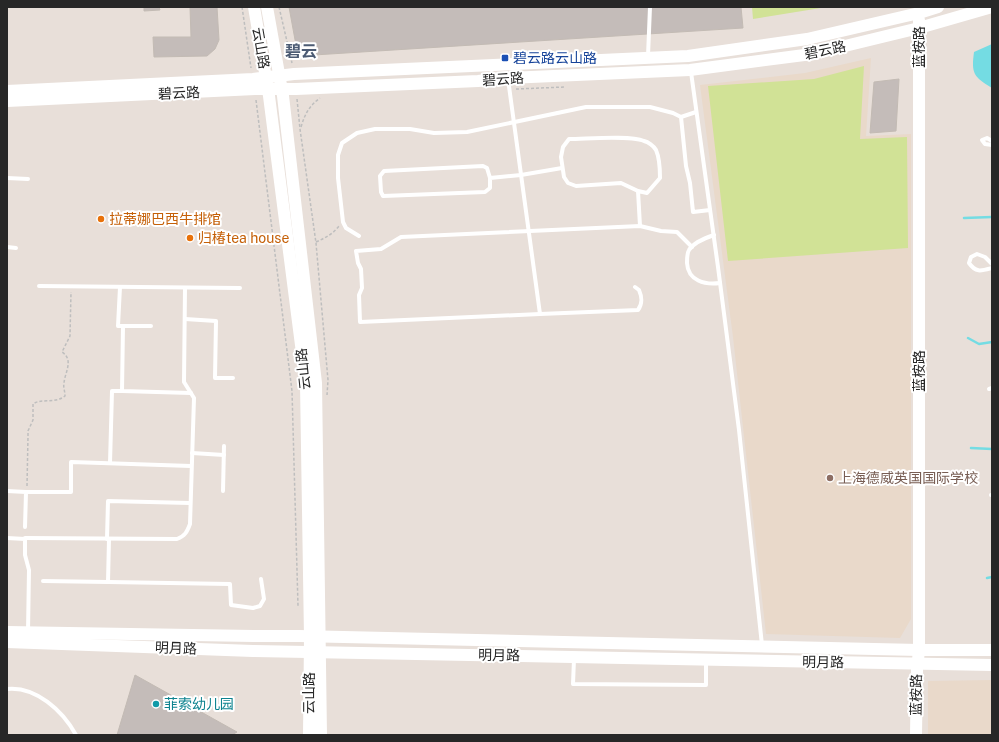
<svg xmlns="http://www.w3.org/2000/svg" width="999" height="742" viewBox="0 0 999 742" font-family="'Public Sans','Noto Sans SC',sans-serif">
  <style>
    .education { fill: #e9d9ca }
    .pitch { fill: #d1e296 }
    .water { fill: #74dce3 }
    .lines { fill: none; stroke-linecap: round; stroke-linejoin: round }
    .stream { stroke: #74dce3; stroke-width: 2.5 }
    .building { fill: #c4bcb9; stroke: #c3bbb4 }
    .path { stroke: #bebebe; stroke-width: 1.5; stroke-dasharray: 3 2; stroke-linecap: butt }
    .lane { stroke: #fff; stroke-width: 4 }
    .secondary { stroke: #fff; stroke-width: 12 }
    .transit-dot { fill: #1a4fb4; stroke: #fff; stroke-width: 1.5 }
    .food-dot { fill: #e8710a; stroke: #fff; stroke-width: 1.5 }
    .education-dot { fill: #8d6e63; stroke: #fff; stroke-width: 1.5 }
    .culture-dot { fill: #0f9aa8; stroke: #fff; stroke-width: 1.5 }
    .labels { text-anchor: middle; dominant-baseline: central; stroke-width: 4; stroke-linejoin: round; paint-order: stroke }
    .street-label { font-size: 14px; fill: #272727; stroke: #fff }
    .transit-label { font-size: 14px; fill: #164399; stroke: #fff; text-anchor: start }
    .food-label { font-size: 14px; fill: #c56008; stroke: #fff; text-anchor: start }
    .education-label { font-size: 14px; fill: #785e54; stroke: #fff; text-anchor: start }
    .culture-label { font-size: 14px; fill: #0d838f; stroke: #fff; text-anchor: start }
    .quarter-label { font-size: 16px; font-weight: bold; fill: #4c5b73; stroke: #fff }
  </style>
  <rect width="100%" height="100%" fill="#e8dfd9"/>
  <g class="education">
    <polygon points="871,58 866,136 911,134 911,619 900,638 766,634 733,337 700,85 805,73"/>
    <polygon points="992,680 992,735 928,735 928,681"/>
  </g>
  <g class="pitch">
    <polygon points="752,7 827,7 753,19"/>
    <polygon points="864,66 860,139 907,137 908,248 728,261 708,86 814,79"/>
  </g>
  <path class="water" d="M992 44V88C974 77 971 74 974 52Z"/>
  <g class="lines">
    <g class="stream">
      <polyline points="964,218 992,217"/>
      <polyline points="968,338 979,344 992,342"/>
      <polyline points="971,448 992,449"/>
      <polyline points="987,578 992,577"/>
    </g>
  </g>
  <g class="building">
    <polygon points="144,7 159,7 160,10 144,11"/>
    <polygon points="190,7 217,7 219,40 215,49 207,56 154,57 153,37 191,37"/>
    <polygon points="289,7 741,7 743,28 298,56"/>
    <polygon points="899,79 896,131 870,133 874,82"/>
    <polygon points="135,675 237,732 232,735 117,735"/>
  </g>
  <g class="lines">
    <g class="path">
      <polyline points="242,7 251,68"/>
      <polyline points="279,7 292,63"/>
      <polyline points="516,89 565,87"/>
      <polyline points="297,99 300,129 316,243 328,380 327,395"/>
      <polyline points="256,100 292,391 298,606"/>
      <path d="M301 127C305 114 309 106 320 98"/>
      <path d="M316 242C325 238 333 234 339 226"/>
      <path d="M27 486 28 436V431L33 420V404C41 398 55 404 65 396 65 391 63 387 64 383 65 372 74 360 62 352L70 336 71 292"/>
    </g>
    <g class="lane">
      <polyline points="648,56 650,7"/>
      <polyline points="691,72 718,267 739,430 762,645"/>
      <path d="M508 79 540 314 638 310C643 303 642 297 639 290L635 287"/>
      <polyline points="681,117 696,112"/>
      <polyline points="992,141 987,138 982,140 985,144 992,145"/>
      <polyline points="7,178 28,179"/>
      <polyline points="490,178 487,168 483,166 384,171 380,176 381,192 383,196 485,192 490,188 490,178 521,175 562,168"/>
      <path d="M638 191 647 193 660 178C660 169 660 159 656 150 654 146 648 142 644 141 630 135 586 139 569 139L563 147 561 157 564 177 568 183 576 186 621 183 638 191 640 226"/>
      <path d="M714 235C705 238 694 242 689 250 687 253 687 259 687 263 688 281 705 285 720 283"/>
      <polyline points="359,236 346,228 343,222 338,178 338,155 342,143 357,133 375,129 410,129 434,133 467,132 586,107 650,107 673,113 681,117 686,166 690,183 693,212 710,210"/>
      <polyline points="7,247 16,248"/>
      <path d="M992 264 985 257 977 254 971 257 969 263C976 273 981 271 992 268"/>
      <polyline points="39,286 240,288"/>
      <polyline points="120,287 118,326 151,326"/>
      <polyline points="540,314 360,322 359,295 362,288 361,269 358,263 356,251 381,249 401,237 640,226 661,231 677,232 692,247"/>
      <polyline points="185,319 216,321 215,378 233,378"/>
      <polyline points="123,326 122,391 191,393"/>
      <polyline points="989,389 992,388"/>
      <polyline points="192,453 224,455"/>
      <polyline points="110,463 112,391 122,391"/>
      <polyline points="7,491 26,492 25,527"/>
      <polyline points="223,491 224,446"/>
      <polyline points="26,492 71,492 71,462 191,466"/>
      <polyline points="991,495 992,495"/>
      <polyline points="7,538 25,539 25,555 29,570 28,632"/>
      <path d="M25 538 177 539C185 536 187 532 190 524L194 398 184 382 185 288"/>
      <polyline points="107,539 108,501 190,503"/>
      <polyline points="43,581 108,582 109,539"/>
      <polyline points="108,582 230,584 231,605 253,608 260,606 264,599 261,579"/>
      <polyline points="574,659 573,684 706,685 706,661"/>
      <path d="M7 689C36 686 63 711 76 735"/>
    </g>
    <g class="secondary">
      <polyline points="254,7 269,96 306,384 310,637 309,735"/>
      <polyline points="267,7 283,96 316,383 321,735"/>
      <polyline points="7,91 253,79 294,74 688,56 807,39 919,13 938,7"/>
      <polyline points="7,101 255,89 296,89 478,81 508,78 690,70 812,54 919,28 992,7"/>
      <polyline points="7,632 254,636 299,636 919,650 992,650"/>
      <polyline points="7,642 253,651 992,665"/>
      <polyline points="916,735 917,670 919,650 919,20"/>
    </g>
  </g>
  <rect class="transit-dot" x="501" y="54" width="8" height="8" rx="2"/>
  <g class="food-dot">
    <circle cx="101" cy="219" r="4"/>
    <circle cx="190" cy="238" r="4"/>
  </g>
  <circle class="education-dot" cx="830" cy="478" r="4"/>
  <circle class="culture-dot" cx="156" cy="704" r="4"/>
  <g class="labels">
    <g class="street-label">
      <text transform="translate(919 47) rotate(-90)">蓝桉路</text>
      <text transform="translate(261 48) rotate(80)">云山路</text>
      <text transform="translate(825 50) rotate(-12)">碧云路</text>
      <text transform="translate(503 79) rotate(-4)">碧云路</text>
      <text transform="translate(179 93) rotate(-3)">碧云路</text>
      <text transform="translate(303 369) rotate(-96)">云山路</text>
      <text transform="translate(919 371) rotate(-90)">蓝桉路</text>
      <text transform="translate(176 648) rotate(2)">明月路</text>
      <text transform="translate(499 655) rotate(1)">明月路</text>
      <text transform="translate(823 662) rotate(1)">明月路</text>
      <text transform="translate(309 693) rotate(-90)">云山路</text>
      <text transform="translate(916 695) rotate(-89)">蓝桉路</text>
    </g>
    <g class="transit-label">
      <text x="513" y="58">碧云路云山路</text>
    </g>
    <g class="food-label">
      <text x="109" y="219">拉蒂娜巴西牛排馆</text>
      <text x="198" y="238">归椿tea house</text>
    </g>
    <g class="education-label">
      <text x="838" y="478">上海德威英国国际学校</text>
    </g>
    <g class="culture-label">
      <text x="164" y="704">菲索幼儿园</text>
    </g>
    <g class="quarter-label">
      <text x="301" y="51">碧云</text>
    </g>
  </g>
  <rect width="999" height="742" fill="none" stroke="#272727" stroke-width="16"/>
</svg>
